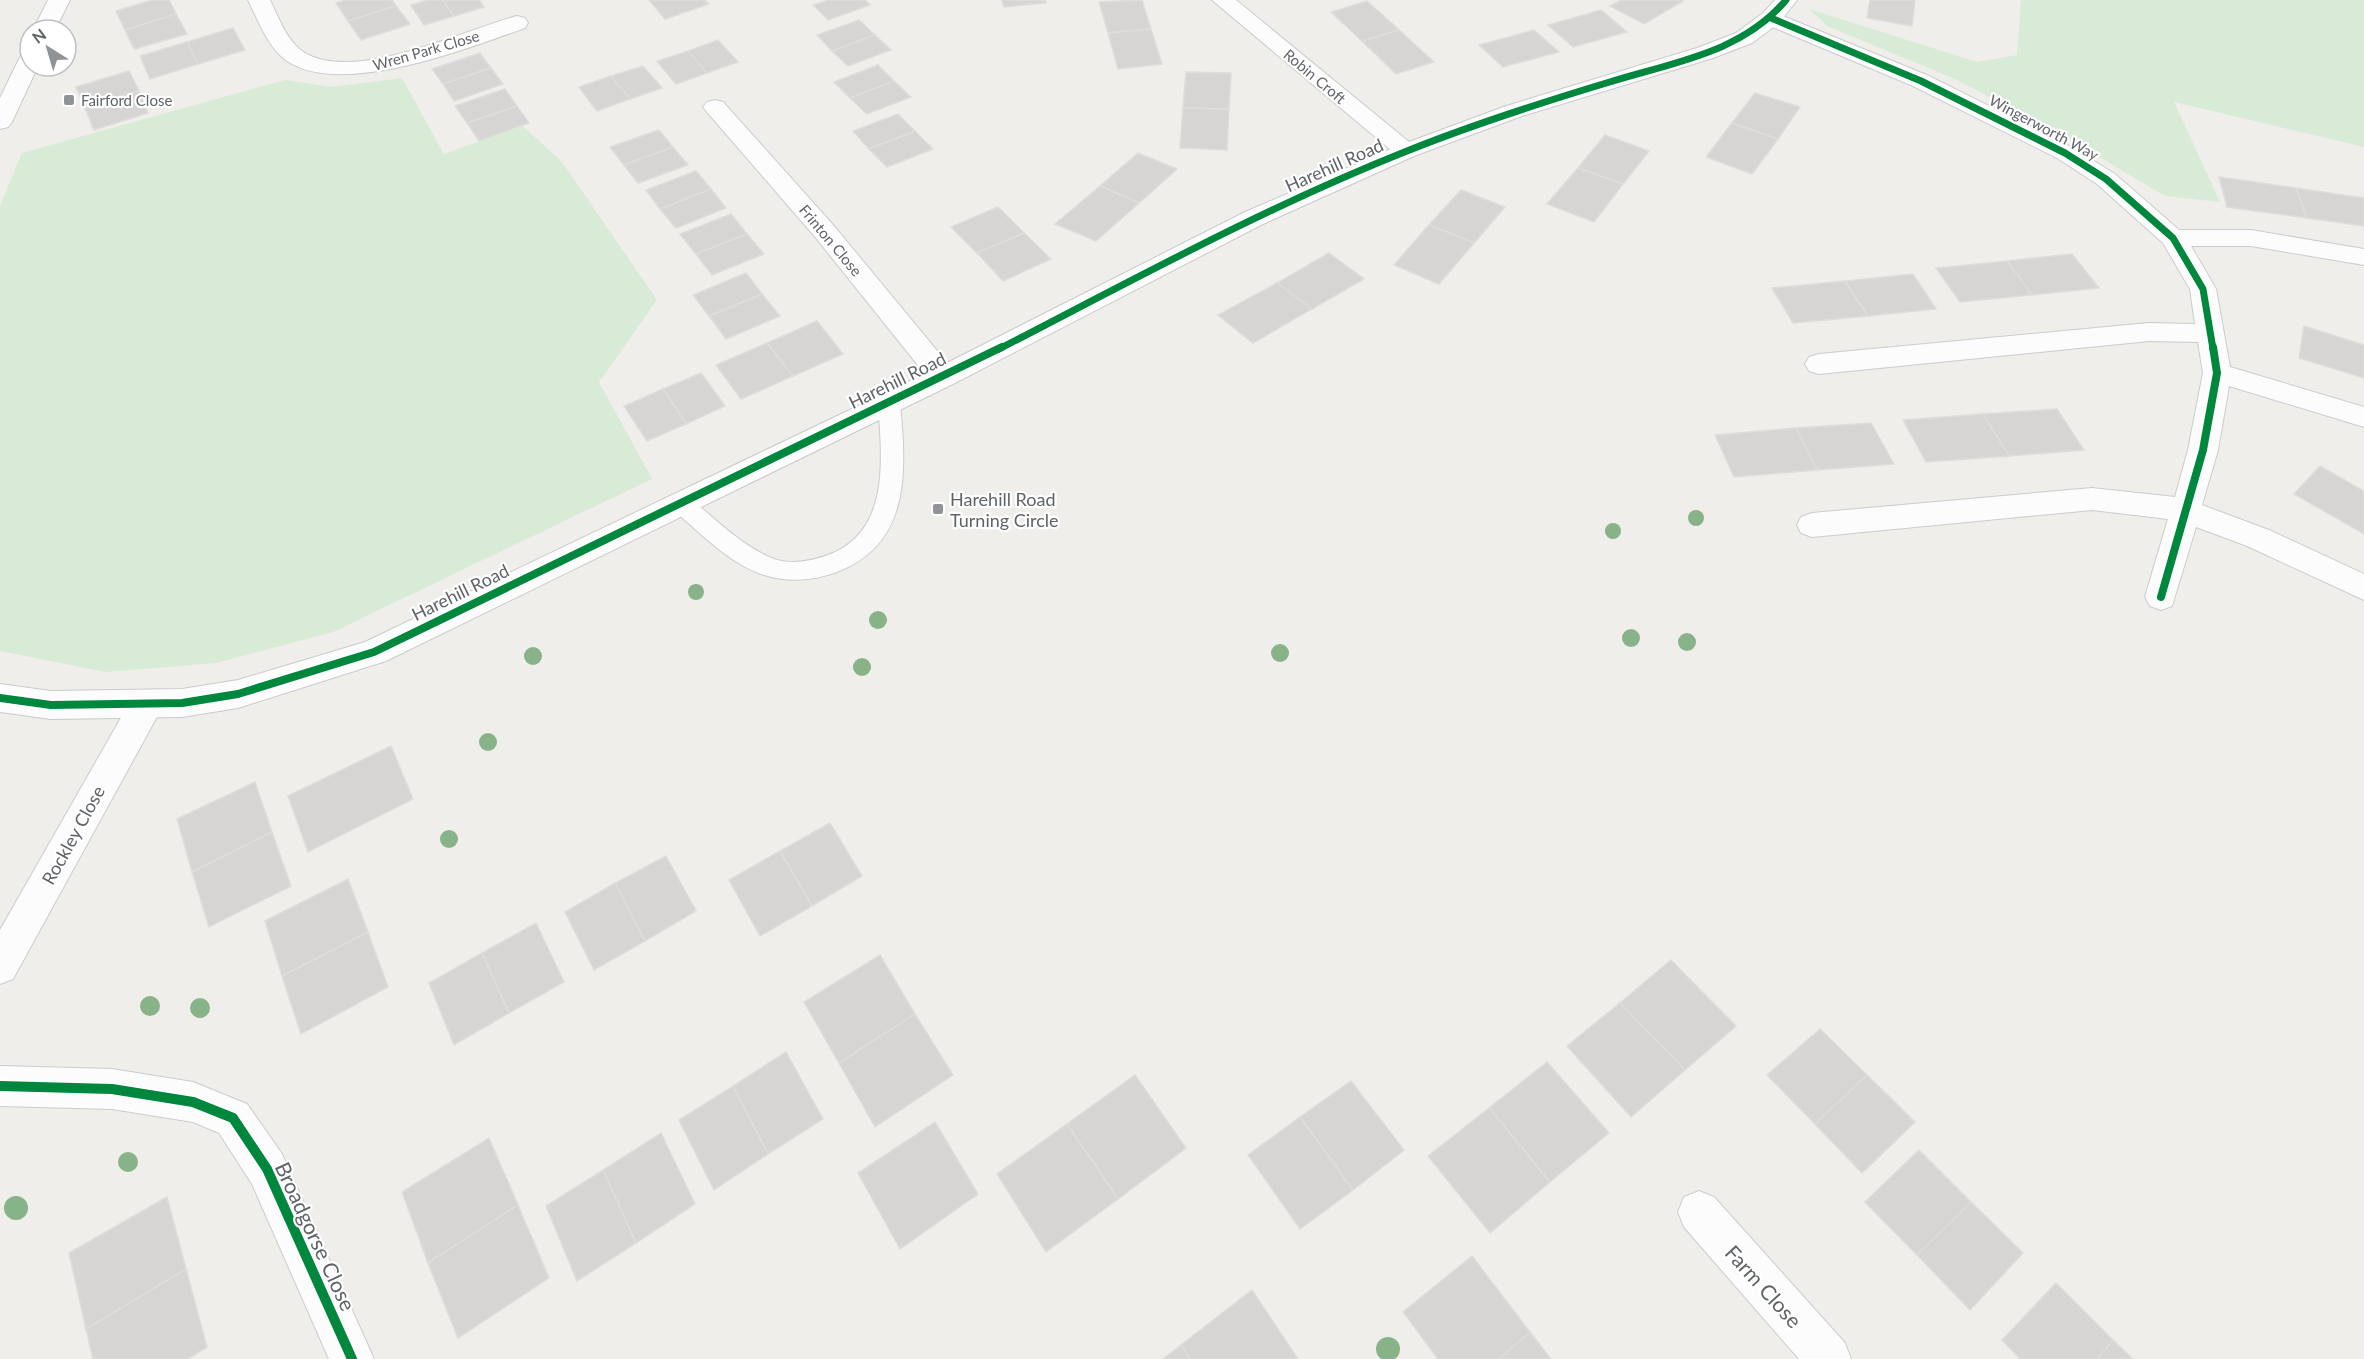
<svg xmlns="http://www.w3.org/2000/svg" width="2364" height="1359" viewBox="0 0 2364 1359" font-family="Lato,sans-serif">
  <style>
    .green { fill: #d8ebd6 }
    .building { fill: #d6d5d3; stroke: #deddd9; stroke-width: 1.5 }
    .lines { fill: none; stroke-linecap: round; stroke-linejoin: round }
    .lane-casing { stroke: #cbcccc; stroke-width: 2 }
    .street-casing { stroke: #cbcccc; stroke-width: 2 }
    .secondary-casing { stroke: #cacacb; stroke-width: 2 }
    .lane { fill: #fdfcfc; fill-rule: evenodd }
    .street { fill: #fdfcfc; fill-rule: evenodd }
    .secondary { fill: #fdfcfc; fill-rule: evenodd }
    .cycleway-far2-casing { stroke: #fff; stroke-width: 10 }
    .cycleway-far1-casing { stroke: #fff; stroke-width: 12 }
    .cycleway-casing { stroke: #fff; stroke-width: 14 }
    .cycleway-far2 { stroke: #00873e; stroke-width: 7 }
    .cycleway-far1 { stroke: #00873e; stroke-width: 8 }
    .cycleway { stroke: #00873e; stroke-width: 10 }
    .tree { fill: #88b388 }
    .poi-dot { fill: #919496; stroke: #fff; stroke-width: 2 }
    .labels { text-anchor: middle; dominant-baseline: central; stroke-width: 4.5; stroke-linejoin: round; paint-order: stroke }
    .far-street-label { font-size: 15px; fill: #5f6368; stroke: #fff }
    .far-poi-label { font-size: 15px; fill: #5f6368; stroke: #fff; text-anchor: start }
    .street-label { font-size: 18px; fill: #5f6368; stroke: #fff }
    .poi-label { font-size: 18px; fill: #5f6368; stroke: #fff; text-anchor: start }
    .near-street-label { font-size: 21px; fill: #5f6368; stroke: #fff }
  </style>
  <rect width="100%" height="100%" fill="#efeeea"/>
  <g class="green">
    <polygon points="2024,0 2364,0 2364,147 2174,102 2220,202 2165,196 2056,131 1955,79 1827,26 1809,9 1977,62 2017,55 2021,1"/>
    <polygon points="402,78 444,154 523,126 562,162 657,300 599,382 652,479 333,632 216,663 105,672 0,651 0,206 22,153 285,80 331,87"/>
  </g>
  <g class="building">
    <polygon points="152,0 169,0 176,14 125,30 116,11"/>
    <polygon points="346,0 392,0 396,6 348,21 336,3"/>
    <polygon points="428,0 443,0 454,16 424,25 411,5"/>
    <polygon points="443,0 479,0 484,7 454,16"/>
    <polygon points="649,0 705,0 709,4 665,19"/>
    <polygon points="829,0 865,0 870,5 828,20 813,5"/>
    <polygon points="1002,0 1045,0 1046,3 1004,7"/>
    <polygon points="1142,0 1151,29 1108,33 1099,2"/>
    <polygon points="1621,0 1681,0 1683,1 1644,24 1610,6"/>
    <polygon points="1870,0 1915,0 1912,26 1867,18"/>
    <polygon points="1367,1 1399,30 1362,41 1331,12"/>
    <polygon points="396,6 410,24 361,40 348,21"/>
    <polygon points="1601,10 1627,32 1573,47 1548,25"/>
    <polygon points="176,14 187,34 134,49 125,30"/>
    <polygon points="859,20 875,35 832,51 817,35"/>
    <polygon points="233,28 245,50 198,64 187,42"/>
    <polygon points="1151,29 1162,64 1118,69 1108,33"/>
    <polygon points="1399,30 1434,62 1396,74 1362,41"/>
    <polygon points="1534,30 1559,52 1503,67 1479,45"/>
    <polygon points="875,35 891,50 848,66 832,51"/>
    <polygon points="718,40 738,62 707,73 688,51"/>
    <polygon points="187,42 198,64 150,79 140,56"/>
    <polygon points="688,51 707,73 676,84 657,61"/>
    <polygon points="480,53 491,68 443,84 432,69"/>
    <polygon points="878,65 894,81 850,98 834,82"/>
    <polygon points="643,66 662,88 630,99 611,76"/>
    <polygon points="491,68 503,84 454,101 443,84"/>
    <polygon points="129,71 139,91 85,108 76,87"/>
    <polygon points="1186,72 1231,73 1229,109 1183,108"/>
    <polygon points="611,76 630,99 597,111 579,87"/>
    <polygon points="894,81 911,97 867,114 850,98"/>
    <polygon points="505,89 517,106 467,123 455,106"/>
    <polygon points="139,91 148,113 94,130 85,108"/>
    <polygon points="1755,93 1800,107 1778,139 1732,123"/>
    <polygon points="517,106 529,123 479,141 467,123"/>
    <polygon points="1183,108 1229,109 1227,150 1180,148"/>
    <polygon points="898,114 915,131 869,149 853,131"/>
    <polygon points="1732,123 1778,139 1752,174 1706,157"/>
    <polygon points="659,130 673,147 624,165 610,147"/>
    <polygon points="915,131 933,149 887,167 869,149"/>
    <polygon points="1605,135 1649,151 1623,184 1578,168"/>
    <polygon points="673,147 688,165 638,183 624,165"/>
    <polygon points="1138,153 1177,169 1139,203 1100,186"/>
    <polygon points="1578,168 1623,184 1594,222 1547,204"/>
    <polygon points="696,171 711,189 660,209 646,190"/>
    <polygon points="2219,177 2296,188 2307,218 2227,207"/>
    <polygon points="1100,186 1139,203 1096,241 1055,224"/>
    <polygon points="2296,188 2364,198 2364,226 2307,218"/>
    <polygon points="711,189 726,208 676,228 660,209"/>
    <polygon points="1461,190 1505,207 1474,243 1429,225"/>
    <polygon points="998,207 1024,233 977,253 951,227"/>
    <polygon points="731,214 747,234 696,254 680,234"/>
    <polygon points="1429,225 1474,243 1439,284 1394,265"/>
    <polygon points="1024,233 1051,259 1003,281 977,253"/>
    <polygon points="747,234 764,254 712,275 696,254"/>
    <polygon points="1329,253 1364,279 1312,309 1277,283"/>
    <polygon points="2072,254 2099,288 2032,295 2007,261"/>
    <polygon points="2007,261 2032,295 1960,302 1936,268"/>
    <polygon points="746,273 762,294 709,316 693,295"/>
    <polygon points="1913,274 1936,309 1868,316 1845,281"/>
    <polygon points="1845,281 1868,316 1793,323 1772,288"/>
    <polygon points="1277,283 1312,309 1253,343 1218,315"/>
    <polygon points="762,294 780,316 726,339 709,316"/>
    <polygon points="817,321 843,354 793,376 767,343"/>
    <polygon points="2304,326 2364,345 2364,378 2299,358"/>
    <polygon points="767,343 793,376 741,399 716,365"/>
    <polygon points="701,373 725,406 686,424 663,389"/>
    <polygon points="663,389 686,424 647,441 624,406"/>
    <polygon points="2057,409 2084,450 2009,456 1983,414"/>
    <polygon points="1983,414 2009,456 1926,462 1903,420"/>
    <polygon points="1871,423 1894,464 1817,470 1796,428"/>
    <polygon points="1796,428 1817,470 1734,477 1715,435"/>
    <polygon points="2320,466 2364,491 2364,534 2294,494"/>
    <polygon points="391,746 413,799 308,852 288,796"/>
    <polygon points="255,782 272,832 192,872 177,819"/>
    <polygon points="830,823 862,876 812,906 780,851"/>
    <polygon points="272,832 291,886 209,927 192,872"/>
    <polygon points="780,851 812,906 760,936 729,880"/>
    <polygon points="666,856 696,911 645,941 615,883"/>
    <polygon points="348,879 368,932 282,976 265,921"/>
    <polygon points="615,883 645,941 594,970 565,912"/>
    <polygon points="536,923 564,982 509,1013 482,953"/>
    <polygon points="368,932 388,987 301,1034 282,976"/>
    <polygon points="482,953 509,1013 454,1045 429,983"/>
    <polygon points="880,955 915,1014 839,1063 804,1002"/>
    <polygon points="1671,960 1736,1026 1685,1070 1620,1003"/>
    <polygon points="1620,1003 1685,1070 1631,1117 1567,1046"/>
    <polygon points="915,1014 953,1075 875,1127 839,1063"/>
    <polygon points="1820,1029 1867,1075 1815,1124 1767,1075"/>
    <polygon points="786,1052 823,1119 768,1154 733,1086"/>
    <polygon points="1547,1062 1609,1133 1550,1182 1489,1108"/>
    <polygon points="1135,1075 1186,1148 1118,1199 1067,1124"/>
    <polygon points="1867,1075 1915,1122 1862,1173 1815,1124"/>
    <polygon points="1351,1081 1404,1150 1353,1190 1300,1117"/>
    <polygon points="733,1086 768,1154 714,1190 679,1120"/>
    <polygon points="1489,1108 1550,1182 1490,1233 1428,1156"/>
    <polygon points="1300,1117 1353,1190 1300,1229 1248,1155"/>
    <polygon points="935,1122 978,1194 900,1249 858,1173"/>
    <polygon points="1067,1124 1118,1199 1046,1252 997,1174"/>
    <polygon points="661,1133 695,1204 636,1243 603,1170"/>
    <polygon points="489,1138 518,1205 428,1263 402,1192"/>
    <polygon points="1919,1150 1971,1202 1917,1255 1865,1202"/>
    <polygon points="603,1170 636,1243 577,1281 546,1206"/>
    <polygon points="167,1197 186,1269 86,1329 69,1253"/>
    <polygon points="1971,1202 2023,1253 1970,1310 1917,1255"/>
    <polygon points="518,1205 549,1278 458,1338 428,1263"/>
    <polygon points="1472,1256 1530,1332 1499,1359 1438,1359 1403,1312"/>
    <polygon points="186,1269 207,1347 188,1359 93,1359 86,1329"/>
    <polygon points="2056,1283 2113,1340 2097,1359 2020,1359 2002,1340"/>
    <polygon points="1252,1290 1298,1359 1190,1359 1181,1345"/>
    <polygon points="1530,1332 1551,1359 1499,1359"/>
    <polygon points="2113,1340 2133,1359 2097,1359"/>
    <polygon points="1181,1345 1190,1359 1163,1359"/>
  </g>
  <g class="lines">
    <g class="lane-casing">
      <path id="lane" d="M889 395 897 398 900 403C906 470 912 543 837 572 812 581 787 583 761 574 726 561 700 532 672 509L668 503 672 497 680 494 688 497C715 518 741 546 774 559 790 565 812 561 828 555 891 532 882 458 878 403L881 398Z"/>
    </g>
    <g class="street-casing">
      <g id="street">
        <path d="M248 0H270C279 18 287 42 305 53 357 83 463 30 517 16L525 18 528 23 525 28C468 48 342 98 287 61 268 48 258 20 248 0Z"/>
        <polygon points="1212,0 1236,0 1414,146 1418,151 1414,156 1406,158 1398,156"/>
        <polygon points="1771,11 1929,76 2073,148 2115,174 2179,230 2251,230 2364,249 2364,265 2251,246 2191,246 2216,289 2230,367 2364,407 2364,427 2229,386 2218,450 2202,505 2269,530 2364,574 2364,600 2247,546 2196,527 2172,606 2161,610 2150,606 2145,597 2168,519 2092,510 1812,537 1801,533 1797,525 1801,517 1812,513 2092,488 2175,497 2188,450 2203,373 2198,342 2149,341 1819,374 1809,371 1805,364 1809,357 1819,354 2149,323 2195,324 2190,289 2163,243 2097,184 2057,158 1913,86 1763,23 1760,18 1763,13"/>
        <polygon points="715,100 723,102 834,226 953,370 957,377 953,384 943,387 933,384 816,238 707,112 703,107 707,102"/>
        <polygon points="146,691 158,695 163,705 158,715 13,979 0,984 0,930 134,695"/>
        <polygon points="0,1066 112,1069 193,1082 247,1104 282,1154 374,1359 329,1359 252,1184 219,1133 193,1122 112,1109 0,1106"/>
        <polygon points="1699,1191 1714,1197 1845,1343 1851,1359 1799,1359 1684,1227 1678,1212 1684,1197"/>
      </g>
    </g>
    <g class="secondary-casing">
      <g id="secondary">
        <polygon points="48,0 70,0 55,30 33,30"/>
        <polygon points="1775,0 1797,0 1779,23 1752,43 1713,58 1522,116 1414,156 1263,224 953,384 386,661 238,708 182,717 51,719 0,712 0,684 51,691 182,689 238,680 365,642 933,370 1245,212 1398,146 1506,106 1697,48 1736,33 1763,13"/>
        <polygon points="30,52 30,66 38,66 12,122 8,127 0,129 0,98 19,59 22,54"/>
      </g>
    </g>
    <use href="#lane" class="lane"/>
    <use href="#street" class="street"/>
    <use href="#secondary" class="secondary"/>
    <g class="cycleway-far2-casing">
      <g id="cycleway-far2">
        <polyline points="1771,18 1921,81 2065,153 2106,179 2173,238 2203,289 2213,349"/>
        <path d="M999 349C1133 280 1266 207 1407 151 1474 124 1543 102 1613 81 1675 62 1743 52 1786 0"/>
      </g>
    </g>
    <g class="cycleway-far1-casing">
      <g id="cycleway-far1">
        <polyline points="2161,597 2203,450 2217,373 2213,347"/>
        <polyline points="0,698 51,705 182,703 238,694 374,652 1002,347"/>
      </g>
    </g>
    <g class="cycleway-casing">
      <polyline id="cycleway" points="0,1086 112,1089 193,1102 233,1118 267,1169 352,1359"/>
    </g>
    <use href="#cycleway-far2" class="cycleway-far2"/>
    <use href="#cycleway-far1" class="cycleway-far1"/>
    <use href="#cycleway" class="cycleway"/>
  </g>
  <g class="tree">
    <circle cx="1696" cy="518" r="8"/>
    <circle cx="1613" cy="531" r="8"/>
    <circle cx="696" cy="592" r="8"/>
    <circle cx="878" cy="620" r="9"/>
    <circle cx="1631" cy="638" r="9"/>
    <circle cx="1687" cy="642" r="9"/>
    <circle cx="1280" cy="653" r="9"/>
    <circle cx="533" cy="656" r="9"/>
    <circle cx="862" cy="667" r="9"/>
    <circle cx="488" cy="742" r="9"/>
    <circle cx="449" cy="839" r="9"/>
    <circle cx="150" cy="1006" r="10"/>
    <circle cx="200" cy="1008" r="10"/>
    <circle cx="128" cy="1162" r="10"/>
    <circle cx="16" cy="1208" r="12"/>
    <circle cx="1388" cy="1349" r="12"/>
  </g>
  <g class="poi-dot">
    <rect x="63" y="94" width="12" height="12" rx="3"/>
    <rect x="932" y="503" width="12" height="12" rx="3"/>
  </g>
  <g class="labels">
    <g class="far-street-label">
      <text transform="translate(426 50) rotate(-16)">Wren Park Close</text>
      <text transform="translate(1315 76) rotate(40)">Robin Croft</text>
      <text transform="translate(2044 127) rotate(28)">Wingerworth Way</text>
      <text transform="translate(831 240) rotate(50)">Frinton Close</text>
    </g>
    <g class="far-poi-label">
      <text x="81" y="100">Fairford Close</text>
    </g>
    <g class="street-label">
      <text transform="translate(1334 165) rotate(-24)">Harehill Road</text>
      <text transform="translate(897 380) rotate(-26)">Harehill Road</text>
      <text transform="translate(460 592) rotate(-26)">Harehill Road</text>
      <text transform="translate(73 835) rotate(-61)">Rockley Close</text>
    </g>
    <g class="poi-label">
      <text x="950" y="499">Harehill Road<tspan x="950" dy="21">Turning Circle</tspan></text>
    </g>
    <g class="near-street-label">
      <text transform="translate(316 1236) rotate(65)">Broadgorse Close</text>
      <text transform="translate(1764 1286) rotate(48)">Farm Close</text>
    </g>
  </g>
  <g transform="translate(48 48) rotate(323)"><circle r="28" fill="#ffffff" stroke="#bfc1c3" stroke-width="1.5"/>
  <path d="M0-4.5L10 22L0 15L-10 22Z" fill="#919496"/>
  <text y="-9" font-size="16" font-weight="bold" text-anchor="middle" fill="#5f6368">N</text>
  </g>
</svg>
